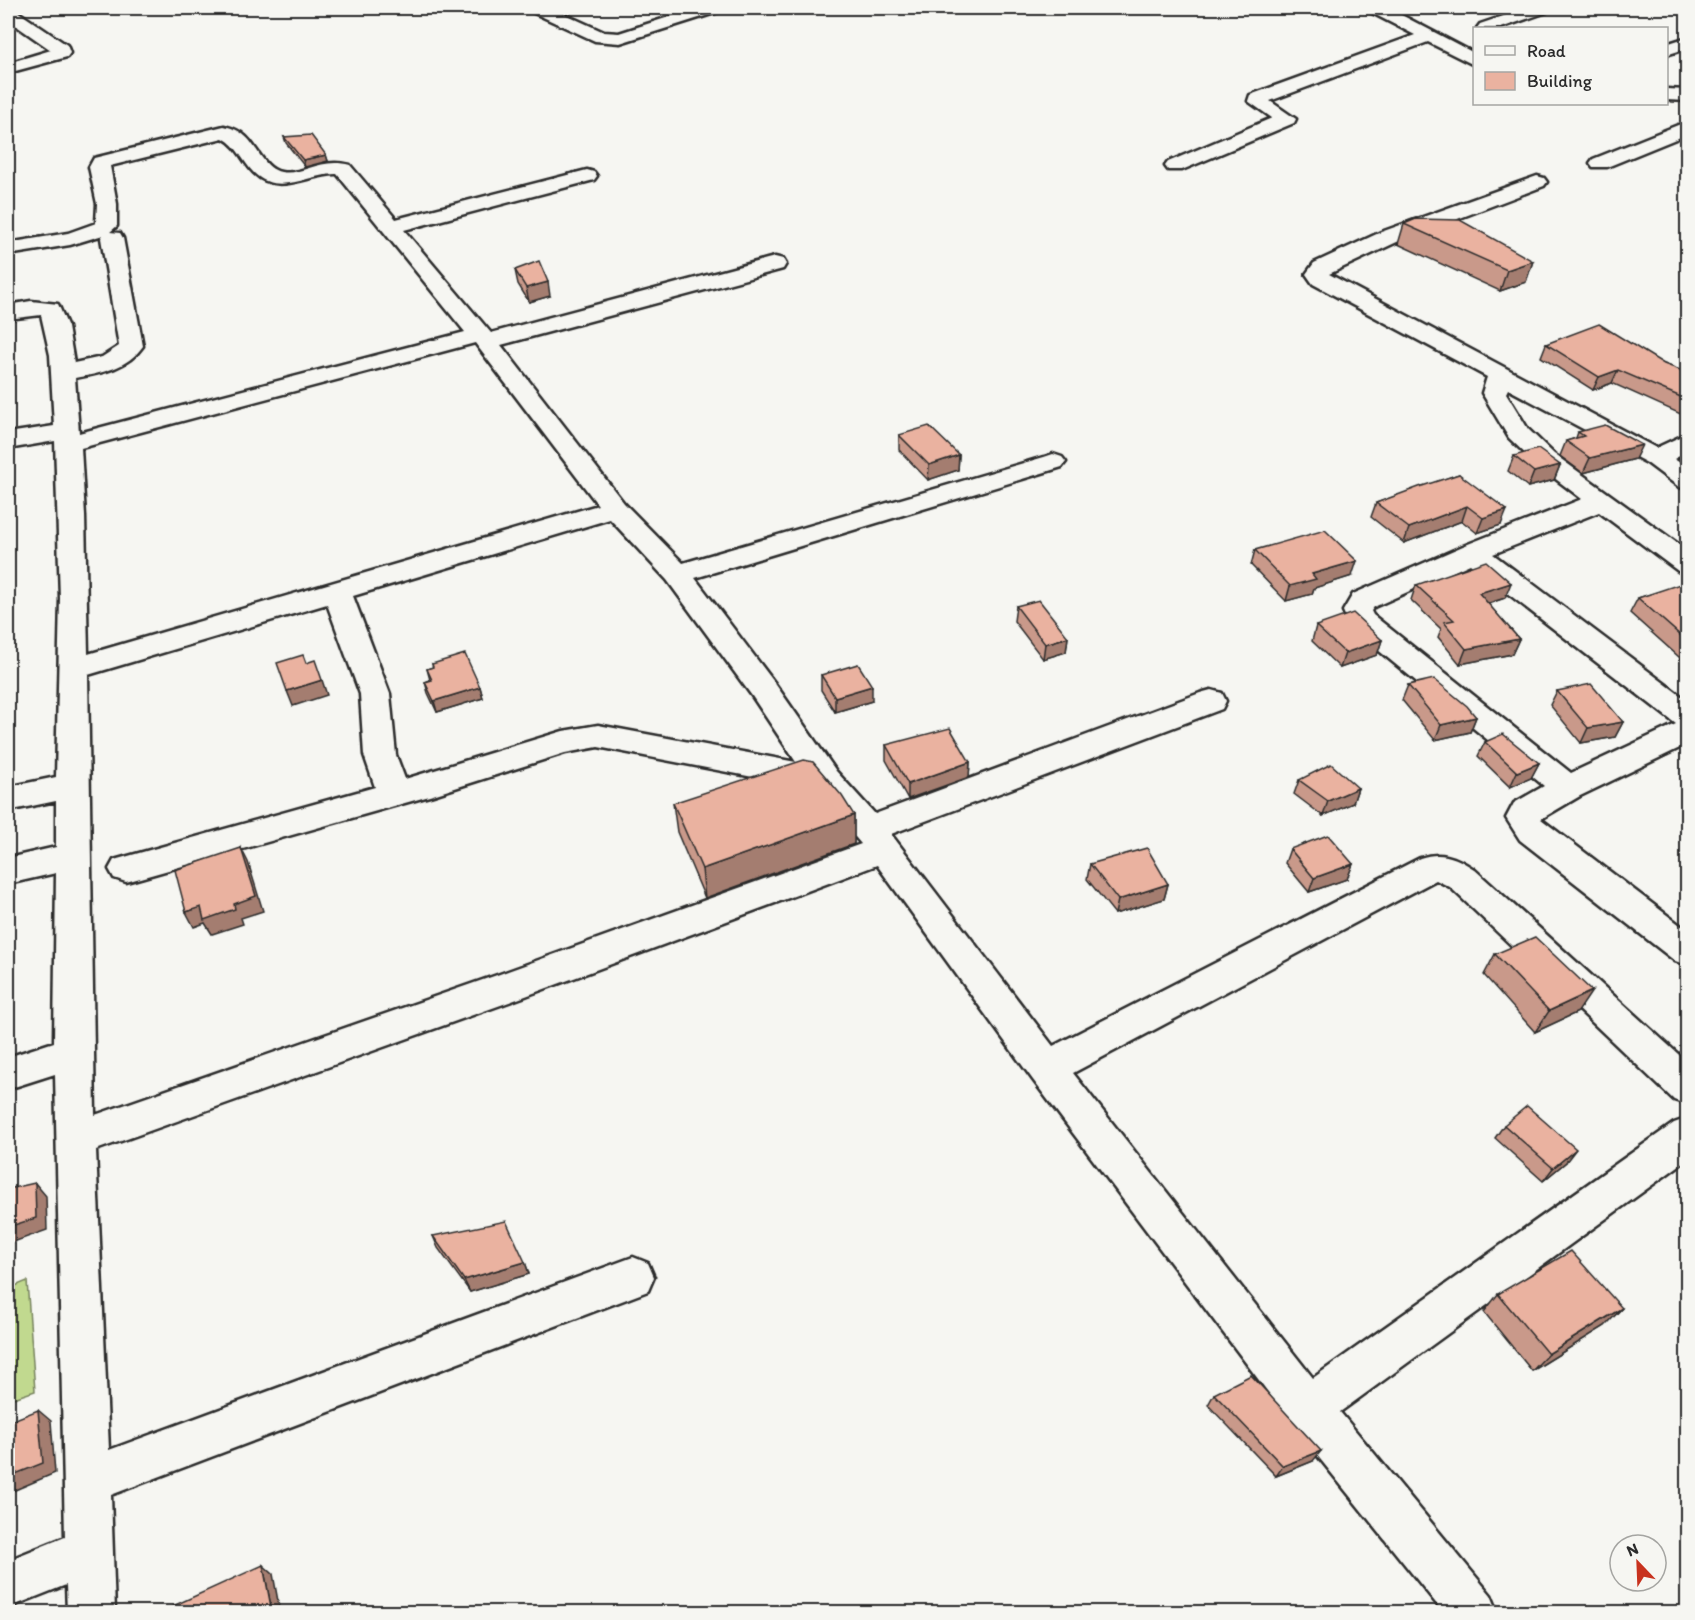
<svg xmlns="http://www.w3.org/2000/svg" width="1695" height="1620" viewBox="0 0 1695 1620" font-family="Itim,sans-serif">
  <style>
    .green { fill: #c1d98f; stroke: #76825d; stroke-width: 1.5 }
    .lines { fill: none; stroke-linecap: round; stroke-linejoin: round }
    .minor-casing { stroke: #2b2b2b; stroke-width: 5 }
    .minor { fill: #f6f6f2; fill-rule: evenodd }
    .wall { fill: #c9998a; stroke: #2b2b2b; stroke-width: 1.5 }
    .shaded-wall { fill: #a47d70; stroke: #2b2b2b; stroke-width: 1.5 }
    .building { fill: #eab2a0; stroke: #2b2b2b; stroke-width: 1.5 }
  </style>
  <rect width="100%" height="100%" fill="#f6f6f2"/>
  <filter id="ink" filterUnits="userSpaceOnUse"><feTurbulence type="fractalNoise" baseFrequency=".0167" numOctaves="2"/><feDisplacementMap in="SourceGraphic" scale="12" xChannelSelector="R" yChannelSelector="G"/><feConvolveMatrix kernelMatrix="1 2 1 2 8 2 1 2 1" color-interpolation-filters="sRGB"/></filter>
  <g filter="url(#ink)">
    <polygon class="green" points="27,1281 35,1391 8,1400 8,1289"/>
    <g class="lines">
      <g class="minor-casing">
        <g id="minor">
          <polygon points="8,8 14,9 67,45 70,53 67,57 8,73 8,63 51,50 8,20"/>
          <polygon points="530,8 551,8 604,32 619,33 697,8 720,8 718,12 620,43 595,41 532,12"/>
          <polygon points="1368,8 1388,8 1474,53 1474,65 1428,42 1270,101 1296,119 1294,123 1182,170 1168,170 1165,166 1168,162 1272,118 1248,101 1250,95 1415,35 1370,12"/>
          <polygon points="1527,8 1549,8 1547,12 1501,28 1477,28 1480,24"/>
          <polygon points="1688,37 1688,48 1666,55 1666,44"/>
          <polygon points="1666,89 1688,90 1688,101 1666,100"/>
          <polygon points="1688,121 1688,134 1607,167 1593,167 1590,163 1593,159"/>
          <path d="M224 126C232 128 239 130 245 136 257 146 264 169 281 172 303 176 320 157 350 165L396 219 587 170 594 172 597 176 594 180 404 230 491 333 767 259 775 257 783 259 786 264 783 269 501 345 624 503 683 563 1044 457 1053 454 1062 457 1066 462 1062 467 695 578 774 682 836 771 875 814 1200 693 1211 690 1222 693 1226 701 1222 709 891 834 1053 1046 1420 858C1441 851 1456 857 1474 869L1688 1063V1105L1674 1100 1450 887 1436 880 1073 1073 1313 1378 1674 1123 1688 1118V1159L1340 1412 1491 1595 1498 1612H1443L1292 1424 1033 1080 877 865 523 997 96 1150 109 1450 633 1257 648 1263 654 1277 648 1291 111 1495 115 1612H67L66 1585 8 1608V1560L65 1537 55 1074 8 1089V1057L54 1042 56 873 8 884V858L56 847V801L8 811V787L56 777 60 598 55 441 8 449V433L54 426 50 355 41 315 8 319V305L31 301 58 304 68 327 74 363 102 357 119 346 101 238 103 235 70 245 8 255V243L68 233 96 223 97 204 89 167 94 158ZM223 138C238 146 243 162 254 173 278 197 310 173 337 174L465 332 79 433 75 378C101 373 127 369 143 346L123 238 120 233 110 232 117 226V204L110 166ZM475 343 598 505 88 654 85 516 81 448ZM610 519 667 580 752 696 796 762 598 725 563 731 405 779 396 755 390 694 353 596ZM327 604 360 694 364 755 375 787 114 860 109 869 114 878 126 882 433 795 565 753 598 747 815 789 861 844 497 975 95 1115 88 675Z"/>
          <path d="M1537 176 1544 178 1547 182 1544 186 1397 242 1329 274 1656 448 1688 433V451L1674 459 1688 468V489L1679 487 1647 463 1508 389 1506 393 1528 429 1554 454 1688 551V574L1678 571 1599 512 1493 554 1688 701V744L1580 796 1541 819 1688 931V965L1675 961 1520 840 1506 818 1514 803 1544 786 1350 627 1343 611 1353 594 1463 546 1582 499 1536 464 1509 438 1482 393 1487 377 1313 284 1306 274 1314 263 1381 232ZM1470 564 1676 724 1571 773 1373 615 1371 611 1374 607Z"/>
        </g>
      </g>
      <use href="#minor" class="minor"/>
    </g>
    <g class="wall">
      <polygon points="284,137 326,155 328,161 305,167 286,143"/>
      <polygon points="1404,224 1533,261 1526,282 1500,291 1398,244"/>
      <polygon points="515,270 550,296 529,302 518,284"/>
      <polygon points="1546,344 1664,364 1688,373 1688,414 1685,416 1612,383 1593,390 1541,357"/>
      <polygon points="1578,432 1635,459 1583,473 1560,456 1566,441 1576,438"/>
      <polygon points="899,435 959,455 958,470 928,480 899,450"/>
      <polygon points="1514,456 1560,465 1554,480 1528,487 1508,471"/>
      <polygon points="1459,474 1501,525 1477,533 1462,521 1404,543 1371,517 1376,503"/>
      <polygon points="1255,550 1352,576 1314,588 1312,594 1286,601 1251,565"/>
      <polygon points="1688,583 1688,665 1630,613 1638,598"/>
      <polygon points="1416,585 1505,598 1488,604 1519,639 1512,654 1460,664 1438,637 1441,629 1411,600"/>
      <polygon points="1016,606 1068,637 1066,652 1043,659 1014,621"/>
      <polygon points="1316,626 1382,640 1377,655 1340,668 1312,641"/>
      <polygon points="432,664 480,687 483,698 437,712 428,693 425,682 430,680 427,669 433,667"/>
      <polygon points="821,675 872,701 835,712 821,690"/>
      <polygon points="1408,685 1476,717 1470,732 1435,740 1402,700"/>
      <polygon points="1557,691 1623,722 1615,737 1581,743 1550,705"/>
      <polygon points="1485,742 1539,763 1531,778 1510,787 1478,756"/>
      <polygon points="886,745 970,762 969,777 908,799 886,760"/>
      <polygon points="1299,780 1358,788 1353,803 1323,816 1294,794"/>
      <polygon points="673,803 854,815 854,844 705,898 677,832"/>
      <polygon points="1290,849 1353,864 1347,879 1309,892 1285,863"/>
      <polygon points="1090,864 1168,884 1164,899 1115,914 1087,879"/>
      <polygon points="1495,954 1578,1012 1535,1032 1484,975"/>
      <polygon points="1504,1125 1566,1162 1543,1181 1495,1138"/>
      <polygon points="433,1236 525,1262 529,1274 470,1292 438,1248"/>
      <polygon points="1498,1294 1622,1308 1605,1326 1532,1371 1484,1312"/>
      <polygon points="1214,1394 1313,1461 1276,1476 1208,1405"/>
    </g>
    <g class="shaded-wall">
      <polygon points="326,155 328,161 305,167 303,160"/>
      <polygon points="1533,261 1526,282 1500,291 1507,270"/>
      <polygon points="548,282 550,296 529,302 526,288"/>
      <polygon points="1618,370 1612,383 1593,390 1599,377"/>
      <polygon points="1642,445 1635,459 1583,473 1590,458"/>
      <polygon points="959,455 958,470 928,480 929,465"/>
      <polygon points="1560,465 1554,480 1528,487 1534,472"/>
      <polygon points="1467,506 1462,521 1404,543 1409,528"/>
      <polygon points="1507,510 1501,525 1477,533 1483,518"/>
      <polygon points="1357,561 1352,576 1314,588 1312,594 1286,601 1290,586 1312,574"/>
      <polygon points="1511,583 1505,598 1473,608 1479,593"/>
      <polygon points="1068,637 1066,652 1043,659 1045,644"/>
      <polygon points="1519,639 1512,654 1460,664 1466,649"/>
      <polygon points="1382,640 1377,655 1340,668 1345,653"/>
      <polygon points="322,680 327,695 293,706 287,691"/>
      <polygon points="872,686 872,701 835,712 835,697"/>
      <polygon points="480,687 483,698 437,712 434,701"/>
      <polygon points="1476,717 1470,732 1435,740 1441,725"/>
      <polygon points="1623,722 1615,737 1581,743 1588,728"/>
      <polygon points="970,762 969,777 908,799 908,784"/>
      <polygon points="1539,763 1531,778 1510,787 1517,772"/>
      <polygon points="1358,788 1353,803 1323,816 1328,801"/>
      <polygon points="854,815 854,844 705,898 702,869"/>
      <polygon points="241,848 248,862 263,911 241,918 243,924 212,934 205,923 194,927 186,912 201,907 234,904"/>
      <polygon points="1353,864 1347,879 1309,892 1314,878"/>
      <polygon points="1168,884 1164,899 1115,914 1118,900"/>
      <polygon points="1592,991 1578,1012 1535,1032 1549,1011"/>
      <polygon points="1576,1149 1566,1162 1543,1181 1553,1168"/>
      <polygon points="35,1183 46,1196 47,1230 8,1244 8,1227"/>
      <polygon points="525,1262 529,1274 470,1292 464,1280"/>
      <polygon points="1622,1308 1605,1326 1532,1371 1548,1354"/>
      <polygon points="38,1410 51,1421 55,1473 8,1493 8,1477"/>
      <polygon points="1321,1451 1313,1461 1276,1476 1283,1466"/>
      <polygon points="263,1565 273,1574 280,1612 272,1612"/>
    </g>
    <g class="building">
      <polygon points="311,135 326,155 303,160 284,137"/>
      <polygon points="1416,219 1460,220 1533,261 1507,270 1404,224"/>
      <polygon points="539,261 548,282 526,288 515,270"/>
      <polygon points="1599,324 1664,364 1688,373 1688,400 1618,370 1599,377 1546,344"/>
      <polygon points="1605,425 1642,445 1590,458 1566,441 1584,436 1578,432"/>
      <polygon points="929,426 959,455 929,465 899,435"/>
      <polygon points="1538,449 1560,465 1534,472 1514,456"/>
      <polygon points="1459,474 1507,510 1483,518 1467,506 1409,528 1376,503 1419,487"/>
      <polygon points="1325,530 1357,561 1312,574 1316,579 1290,586 1255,550"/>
      <polygon points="1486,561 1511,583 1479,593 1519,639 1466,649 1444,622 1454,620 1416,585"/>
      <polygon points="1686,582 1688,583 1688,642 1638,598"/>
      <polygon points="1039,600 1068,637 1045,644 1016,606"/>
      <polygon points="1353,613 1382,640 1345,653 1316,626"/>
      <polygon points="465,654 480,687 434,701 425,682 432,680 427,669 433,667 432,664"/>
      <polygon points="303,655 306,663 315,660 322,680 287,691 277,663"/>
      <polygon points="858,664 872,686 835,697 821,675"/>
      <polygon points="1434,679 1467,706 1476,717 1441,725 1408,685"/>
      <polygon points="1591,684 1623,722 1588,728 1557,691"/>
      <polygon points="950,728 970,762 908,784 886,745"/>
      <polygon points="1503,734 1539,763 1517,772 1485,742"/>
      <polygon points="804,760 813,762 842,796 854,815 702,869 673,803"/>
      <polygon points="1331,764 1358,788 1328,801 1299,780"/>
      <polygon points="1328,835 1353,864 1314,878 1290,849"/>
      <polygon points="241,848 256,896 234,904 235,909 204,920 201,907 186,912 175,870"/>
      <polygon points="1147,848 1168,884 1118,900 1090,864"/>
      <polygon points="1535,937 1592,991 1549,1011 1495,954"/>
      <polygon points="1527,1106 1576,1149 1553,1168 1504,1125"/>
      <polygon points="35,1183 36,1218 8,1227 8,1189"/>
      <polygon points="506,1221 525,1262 464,1280 433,1236"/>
      <polygon points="1571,1251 1622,1308 1548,1354 1498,1294"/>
      <polygon points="1251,1375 1321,1451 1283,1466 1214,1394"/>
      <polygon points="38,1410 43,1463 8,1477 8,1422"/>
      <polygon points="263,1565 272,1612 172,1612 171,1607"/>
    </g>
  </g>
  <rect width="1695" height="1620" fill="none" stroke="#f6f6f2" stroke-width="30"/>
  <rect x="15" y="15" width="1665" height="1590" fill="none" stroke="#2b2b2b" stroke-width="2" filter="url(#ink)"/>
  <rect x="1473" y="27" width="195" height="78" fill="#f6f6f2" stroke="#a5a5a2" stroke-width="1.5"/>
  <rect x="1485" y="46" width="30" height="9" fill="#f6f6f2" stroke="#a5a5a2" stroke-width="1.5"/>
  <text x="1527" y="57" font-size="18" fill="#2b2b2b">Road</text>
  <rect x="1485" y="72" width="30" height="18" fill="#eab2a0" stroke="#a5a5a2" stroke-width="1.5"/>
  <text x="1527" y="87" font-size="18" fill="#2b2b2b">Building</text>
  <g transform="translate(1638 1563) rotate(337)"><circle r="28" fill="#f6f6f2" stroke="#a5a5a2" stroke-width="1.5"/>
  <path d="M0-4.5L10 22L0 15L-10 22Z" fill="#c8321e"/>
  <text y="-9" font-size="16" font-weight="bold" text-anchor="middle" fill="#2b2b2b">N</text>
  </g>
</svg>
